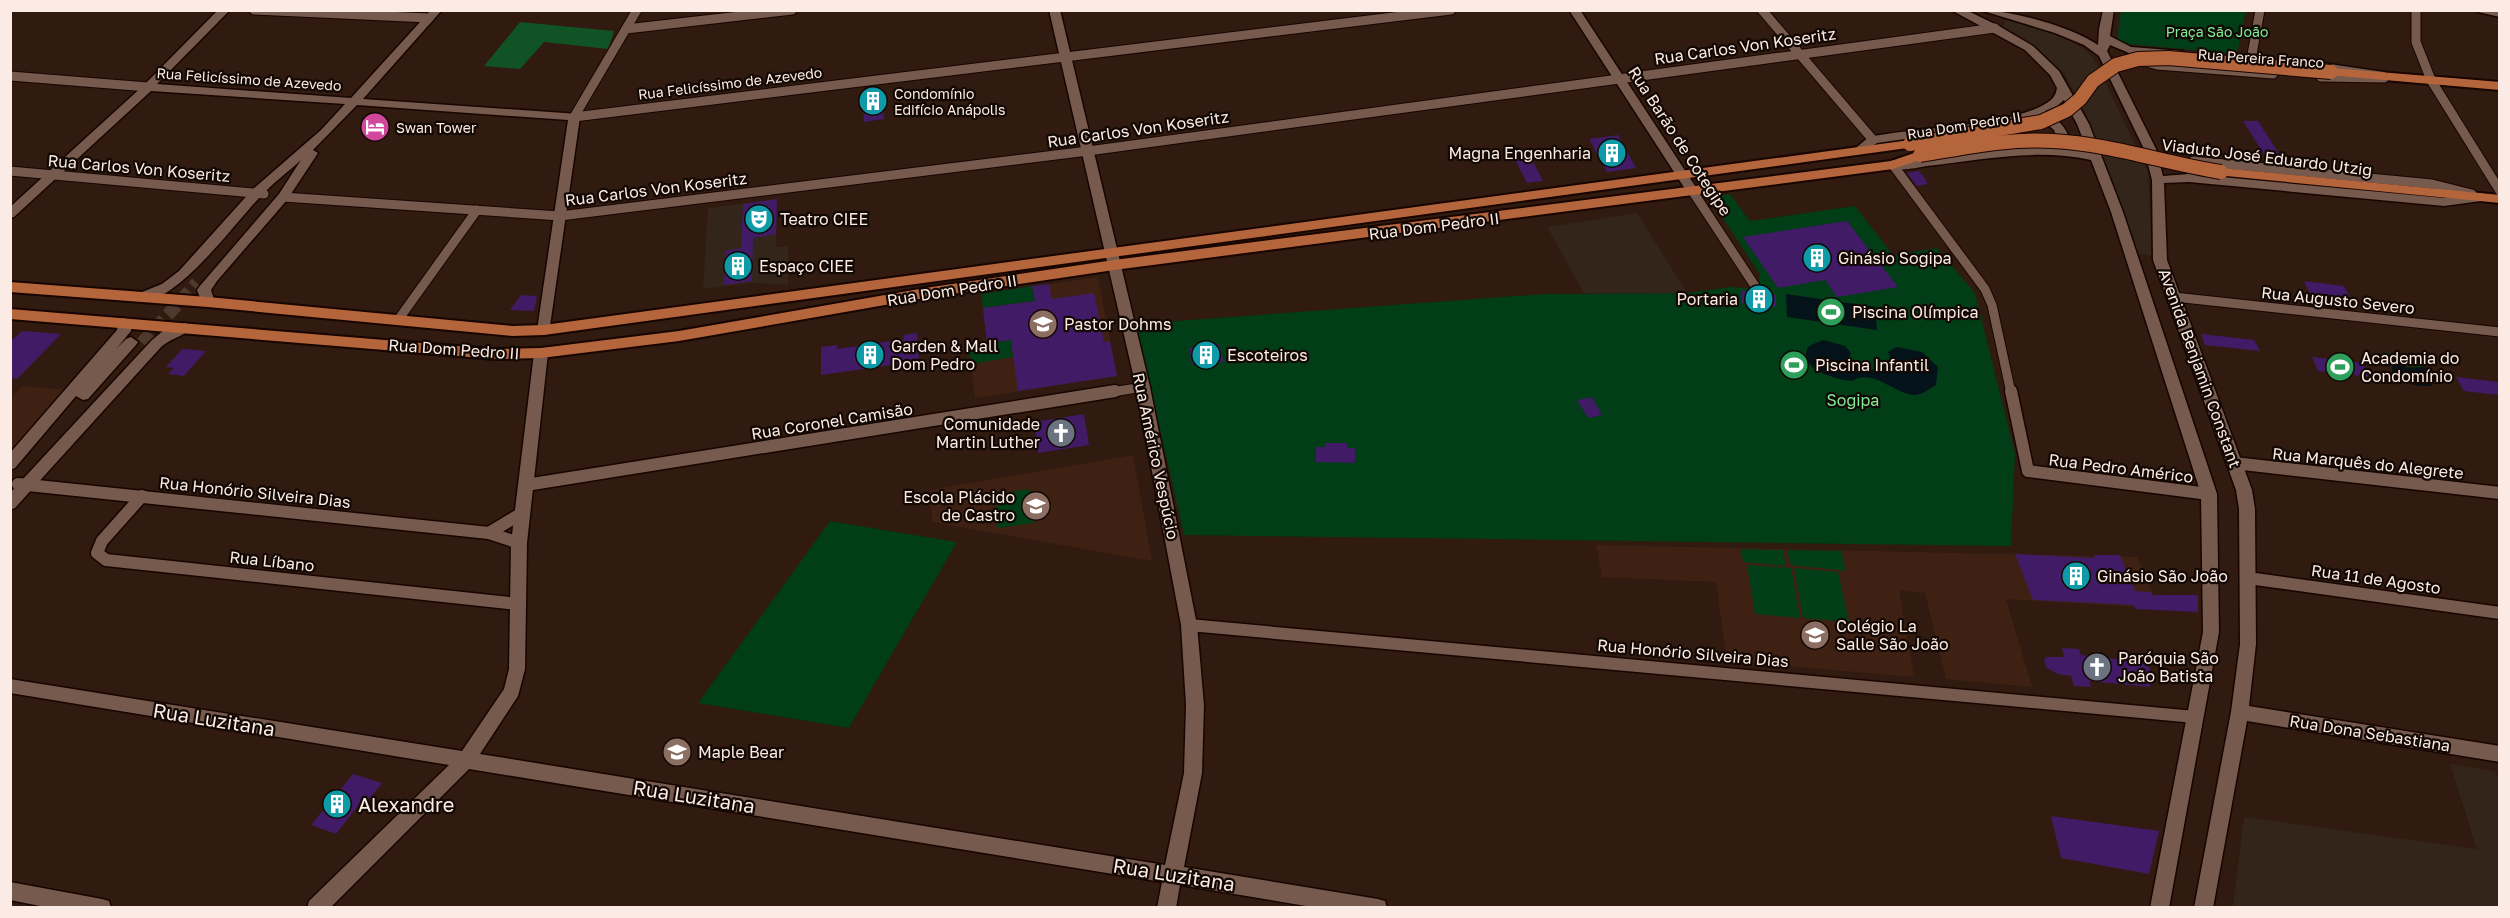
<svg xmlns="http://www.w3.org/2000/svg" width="2510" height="918" viewBox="0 0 2510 918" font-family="'Golos Text',sans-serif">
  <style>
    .commercial { fill: #332519 }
    .built { fill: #3f2113 }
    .green { fill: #013d16 }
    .forest { fill: #105325 }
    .water { fill: #041319 }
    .building { fill: #411b66 }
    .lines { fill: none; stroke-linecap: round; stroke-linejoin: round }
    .secondary-tunnel { stroke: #4f392f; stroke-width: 13; stroke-dasharray: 13 6; stroke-linecap: butt }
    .street-far1-casing { stroke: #180500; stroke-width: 11 }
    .street-casing { stroke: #180500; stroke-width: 15 }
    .secondary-casing { stroke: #180500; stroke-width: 3 }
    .primary-casing { stroke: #180500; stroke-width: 4 }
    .street-far1 { stroke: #755a4d; stroke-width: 9 }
    .street { stroke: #755a4d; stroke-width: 12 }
    .secondary { fill: #755a4d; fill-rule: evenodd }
    .primary { fill: #b5653c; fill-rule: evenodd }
    .primary-bridge-casing { stroke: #180500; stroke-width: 16; stroke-linecap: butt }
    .primary-bridge { stroke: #b5653c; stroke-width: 14 }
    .labels { text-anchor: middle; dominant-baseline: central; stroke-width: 4.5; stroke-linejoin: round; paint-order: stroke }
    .far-park-label { font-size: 14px; fill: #80ec97; stroke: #120804 }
    .far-street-label { font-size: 14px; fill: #fcebe4; stroke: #120804 }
    .far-poi-label { font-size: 14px; fill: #fcebe4; stroke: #120804; text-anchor: start }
    .street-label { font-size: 16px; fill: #fcebe4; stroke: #120804 }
    .poi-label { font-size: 16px; fill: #fcebe4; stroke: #120804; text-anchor: start }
    .park-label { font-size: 16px; fill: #80ec97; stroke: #120804 }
    .near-street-label { font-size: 20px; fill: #fcebe4; stroke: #120804 }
    .near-poi-label { font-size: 20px; fill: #fcebe4; stroke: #120804; text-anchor: start }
  </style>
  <rect width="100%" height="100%" fill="#311a0f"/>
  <g class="commercial">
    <polygon points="2006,20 2064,36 2089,53 2097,65 2148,172 2152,256 2138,254 2089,120 2064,73 2037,48 2003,27"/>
    <polygon points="777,199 776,247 788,246 788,285 751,283 703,289 708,208"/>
    <polygon points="1637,213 1687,293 1584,293 1547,227"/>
    <polygon points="2450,764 2495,771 2499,782 2499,907 2233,907 2244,817 2477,849"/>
  </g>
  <g class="built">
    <polygon points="1098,277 1117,376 975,398 969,346 987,343 981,294"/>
    <polygon points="22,386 69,390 11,452 11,398"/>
    <polygon points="1133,455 1152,561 932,522 930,490"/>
    <polygon points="1596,545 2137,557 2159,608 2006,599 2032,687 1946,679 1925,593 1899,590 1914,677 1727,661 1716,582 1602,577"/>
  </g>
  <g class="green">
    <polygon points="2121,10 2246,10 2246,11 2237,54 2127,44 2117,39"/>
    <polygon points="1730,194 1750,221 1855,206 1893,255 1937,248 1975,293 2015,454 2011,546 1184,535 1136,324 1543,294 1687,293 1731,287 1760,289 1759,273 1709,197"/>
    <polygon points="1032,286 1035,301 983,308 981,294"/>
    <polygon points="1011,340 1013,357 971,364 969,346"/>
    <path d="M2381 353C2399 352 2413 353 2425 367 2406 368 2395 366 2381 353Z"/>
    <polygon points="1029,489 1033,523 998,528 996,494"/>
    <polygon points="830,521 957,542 849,728 698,703"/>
    <polygon points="1741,549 1783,550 1786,566 1743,562"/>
    <polygon points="1787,550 1841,551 1846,571 1791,565"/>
    <polygon points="1747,565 1791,568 1800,618 1755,614"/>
    <polygon points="1794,568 1838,572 1849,622 1803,618"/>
  </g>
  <polygon class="forest" points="520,22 614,31 608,49 544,42 520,69 484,66"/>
  <g class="water">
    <polygon points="1786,294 1875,307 1877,330 1787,317"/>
    <path d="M1823 340 1845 346 1851 353 1848 361C1860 373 1879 373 1891 361L1888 352 1896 347 1922 352 1938 367 1936 385C1929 389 1922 395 1914 395 1892 393 1874 368 1852 381 1837 380 1794 368 1809 346Z"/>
    <polygon points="2392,363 2409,368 2425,367 2436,381 2428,381 2432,386 2419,386 2402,381 2402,378 2392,374"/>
  </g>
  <g class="building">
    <polygon points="882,88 884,119 864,122 862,91"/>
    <polygon points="2243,121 2258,121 2285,163 2269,162"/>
    <polygon points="1618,135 1636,168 1607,172 1589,139"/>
    <polygon points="1528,152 1543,181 1527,183 1512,154"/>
    <polygon points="1919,171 1927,181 1925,181 1928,184 1917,186 1907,173"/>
    <polygon points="777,199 776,234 753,238 752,281 724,285 725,251 741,248 743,204"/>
    <polygon points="1847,221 1898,287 1837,297 1825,280 1778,288 1743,237"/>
    <polygon points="2304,281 2344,286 2352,301 2332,301 2311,296"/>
    <polygon points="1049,284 1052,299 1094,293 1104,342 1110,341 1117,376 1018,391 1011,340 987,343 983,308 1035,301 1032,286"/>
    <polygon points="1741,290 1751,292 1757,296 1762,293 1776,295 1776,307 1742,303"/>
    <polygon points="521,295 537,296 534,311 510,310"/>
    <polygon points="22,331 61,334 17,379 10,378 10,342"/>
    <polygon points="917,333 919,361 821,375 821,347 837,345 837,349 904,339 903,335"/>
    <polygon points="2201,334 2254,340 2260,351 2205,345"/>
    <polygon points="1219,344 1224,362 1201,365 1200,363 1192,364 1189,348"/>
    <polygon points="182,349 206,351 184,376 168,374 174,368 166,367"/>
    <polygon points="2312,357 2363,363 2370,377 2318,371"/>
    <polygon points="2456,377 2499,382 2499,395 2464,391"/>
    <polygon points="1592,397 1602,415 1588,418 1577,400"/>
    <polygon points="1084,414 1089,445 1038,453 1034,422"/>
    <polygon points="1325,443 1347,443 1347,448 1355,448 1355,463 1316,462 1316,447 1325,447"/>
    <polygon points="2015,554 2095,558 2094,555 2120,555 2135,591 2151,592 2152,595 2198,595 2198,612 2135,609 2134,605 2033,600"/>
    <polygon points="2062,648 2079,649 2081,655 2142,662 2149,667 2154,681 2149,687 2089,681 2091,687 2074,686 2071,676 2057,674 2046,667 2044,661 2046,657 2064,657"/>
    <polygon points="353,774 382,783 369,799 364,798 336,834 311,825"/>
    <polygon points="2051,816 2159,831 2149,874 2061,858"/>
  </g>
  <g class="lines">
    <polyline class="secondary-tunnel" points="142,343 197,283"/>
    <g class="street-far1-casing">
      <g id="street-far1">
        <polyline points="254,10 429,18"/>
        <polyline points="1762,10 1873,140"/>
        <polyline points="2416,10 2416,42 2431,80 2500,191"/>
        <polyline points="626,29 792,10"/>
        <polyline points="2251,60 2260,10"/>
        <polyline points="2143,61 2157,65 2273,74"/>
        <polyline points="10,76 148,87"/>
        <polyline points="2321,77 2384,78"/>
        <polyline points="574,117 1451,10"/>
        <polyline points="574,117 637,10"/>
        <polyline points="2193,161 2432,184 2472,194"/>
        <polyline points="1893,165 1985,289 1992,305 2011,393"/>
        <polyline points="10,171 264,194"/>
        <polyline points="1693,192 1757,289"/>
        <polyline points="283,197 560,216 1088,151 1995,28"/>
        <polyline points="2174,297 2500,332"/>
        <polyline points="398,320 477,210"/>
        <polyline points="1106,393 1143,387"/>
      </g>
    </g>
    <g class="street-casing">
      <g id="street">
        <polyline points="2011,391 2028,471 2209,494"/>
        <polyline points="2234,463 2500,493"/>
        <polyline points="18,484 489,533 519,543"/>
        <polyline points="526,485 1115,391"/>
        <polyline points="142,496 102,541 97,553 106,560 518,604"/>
        <polyline points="489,533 522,513"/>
        <polyline points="2248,578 2500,613"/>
        <polyline points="1189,625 2195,717"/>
      </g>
    </g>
    <g class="secondary-casing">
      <g id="secondary">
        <path d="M218 10H230L157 84 351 98 431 10H442L363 99 578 114 580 117 549 333 544 335 537 330 568 120 357 105 313 150 318 153 287 200 217 281 211 290 215 302 208 307 203 305 197 290 199 287 279 194 301 160C288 172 273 183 260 197 237 220 173 310 137 300L135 297 137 294 162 284 179 271 252 190 321 130 345 104 151 91 14 217 10 218V207L144 85Z"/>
        <polygon points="1049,10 1060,10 1150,387 1197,625 1204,705 1202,773 1184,867 1378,899 1385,901 1387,908 1318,908 1180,885 1176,908 1157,908 1162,882 469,769 330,908 307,908 309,901 449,765 10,693 10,679 462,751 504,689 509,669 511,543 534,353 541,348 548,353 527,543 525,669 518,696 480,754 1165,865 1184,773 1186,705 1181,625 1136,387"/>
        <polygon points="1569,10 1580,10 1699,192 1697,195 1689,195"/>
        <path d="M1951 10H1966L1999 26 2033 46 2059 71 2089 124 2123 212 2217 494 2219 632 2169 908H2150L2203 632 2201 494 2111 212 2091 160C2036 148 1982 160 1927 166 1916 168 1895 173 1887 165L1893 161 2021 147H2059L2054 130 2036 115 2016 123 1877 143 1858 155 1852 151 1869 137C1913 127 2019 126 2051 100 2055 96 2056 93 2057 88L2050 75 2025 50ZM2064 100 2077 124 2088 152 2071 148C2070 131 2060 120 2045 111L2057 106Z"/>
        <path d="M1980 10C2011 10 2072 27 2098 45L2099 29 2103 10H2114L2110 36 2131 47 2183 51 2185 53 2179 56 2129 53 2110 45 2107 51 2156 149 2163 176 2189 174 2444 198 2481 193 2487 197 2481 201 2444 206 2189 182 2164 183 2167 260 2252 490 2255 509 2256 644 2249 706 2500 746V762L2247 721 2213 908H2194L2231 712 2240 644 2239 509 2236 490 2153 260 2152 180 2144 149 2099 56 2084 45 2055 33Z"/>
        <polygon points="2477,10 2500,11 2500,17 2478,12"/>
        <polygon points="2316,62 2384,72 2390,75 2384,78 2312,67 2310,65"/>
        <polygon points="124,318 131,323 131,331 117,348 126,339 131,337 138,342 136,345 88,399 83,400 76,396 15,468 10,470 10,453 117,330 119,320"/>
        <path d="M185 323 190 325 192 328C187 334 171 339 162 346L15 508 10 510V493L152 340 163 331Z"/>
        <polygon points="10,882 102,899 109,901 111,908 50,908 10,900"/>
      </g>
    </g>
    <g class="primary-casing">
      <g id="primary">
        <polygon points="2331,68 2500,82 2500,90 2327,75 2325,72 2327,69"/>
        <polygon points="1910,140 1917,144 1915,147 544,335 512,336 208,307 10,292 10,282 208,297 512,326 544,325"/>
        <polygon points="1920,151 1927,155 1925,158 1893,169 1114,270 925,298 679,341 541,358 494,359 10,319 10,309 494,349 541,348 679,331 925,288 1114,260 1891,161"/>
        <polygon points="2221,168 2500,195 2500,203 2216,175 2214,172"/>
      </g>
    </g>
    <use href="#street-far1" class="street-far1"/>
    <use href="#street" class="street"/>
    <use href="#secondary" class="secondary"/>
    <use href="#primary" class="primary"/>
    <g class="primary-bridge-casing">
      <g id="primary-bridge">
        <polyline points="1910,144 2041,122 2067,110 2080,99 2093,81 2116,65 2138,59 2168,58 2331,72"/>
        <path d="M1920 155C1964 148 2008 138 2053 141 2110 144 2165 163 2221 172"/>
      </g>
    </g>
    <use href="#primary-bridge" class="primary-bridge"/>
  </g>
  <defs>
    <g id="building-disc" transform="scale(1.5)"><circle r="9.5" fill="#0f9aa8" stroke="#120804"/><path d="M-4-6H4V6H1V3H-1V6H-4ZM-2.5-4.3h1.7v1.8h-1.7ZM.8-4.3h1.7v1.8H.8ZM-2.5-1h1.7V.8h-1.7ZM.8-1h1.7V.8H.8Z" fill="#fff"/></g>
    <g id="hotel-disc" transform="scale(1.5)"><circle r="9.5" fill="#d1479c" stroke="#120804"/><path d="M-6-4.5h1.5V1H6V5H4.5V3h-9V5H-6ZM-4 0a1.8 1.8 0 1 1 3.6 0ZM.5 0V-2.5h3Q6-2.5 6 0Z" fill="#fff"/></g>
    <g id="theatre-disc" transform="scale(1.5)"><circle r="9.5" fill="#0f9aa8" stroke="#120804"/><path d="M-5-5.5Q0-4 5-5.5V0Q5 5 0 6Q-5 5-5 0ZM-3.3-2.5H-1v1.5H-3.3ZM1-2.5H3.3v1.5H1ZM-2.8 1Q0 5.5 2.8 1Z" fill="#fff"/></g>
    <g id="stadium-disc" transform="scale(1.5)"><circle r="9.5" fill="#2e9e5b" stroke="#120804"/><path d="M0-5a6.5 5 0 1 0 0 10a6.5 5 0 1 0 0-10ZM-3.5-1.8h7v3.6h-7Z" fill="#fff"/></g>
    <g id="school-disc" transform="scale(1.5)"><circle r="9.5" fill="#8d6e63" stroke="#120804"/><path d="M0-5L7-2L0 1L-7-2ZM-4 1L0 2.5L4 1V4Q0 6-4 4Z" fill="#fff"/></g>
    <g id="church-disc" transform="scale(1.5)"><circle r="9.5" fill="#6b7280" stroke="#120804"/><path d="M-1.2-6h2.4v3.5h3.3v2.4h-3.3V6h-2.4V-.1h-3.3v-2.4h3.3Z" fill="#fff"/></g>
  </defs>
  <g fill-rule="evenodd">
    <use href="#building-disc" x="873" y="101"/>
    <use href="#hotel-disc" x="375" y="127"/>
    <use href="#building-disc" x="1612" y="153"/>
    <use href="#theatre-disc" x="759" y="219"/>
    <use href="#building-disc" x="1817" y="258"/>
    <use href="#building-disc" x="738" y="266"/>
    <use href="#building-disc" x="1759" y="299"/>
    <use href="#stadium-disc" x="1831" y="312"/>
    <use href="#school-disc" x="1043" y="324"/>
    <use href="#building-disc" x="870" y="355"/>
    <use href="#building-disc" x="1206" y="355"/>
    <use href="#stadium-disc" x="1794" y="365"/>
    <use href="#stadium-disc" x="2340" y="367"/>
    <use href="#church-disc" x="1061" y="433"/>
    <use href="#school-disc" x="1036" y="506"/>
    <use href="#building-disc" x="2076" y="576"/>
    <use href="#school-disc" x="1815" y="635"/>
    <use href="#church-disc" x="2097" y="667"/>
    <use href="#school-disc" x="677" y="752"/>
    <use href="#building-disc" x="337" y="804"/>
  </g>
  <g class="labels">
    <g class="far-park-label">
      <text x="2217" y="31">Praça São João</text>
    </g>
    <g class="far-street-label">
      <text transform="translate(2261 58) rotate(4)">Rua Pereira Franco</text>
      <text transform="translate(249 79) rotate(4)">Rua Felicíssimo de Azevedo</text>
      <text transform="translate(730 83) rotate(-7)">Rua Felicíssimo de Azevedo</text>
      <text transform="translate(1964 125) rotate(-9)">Rua Dom Pedro II</text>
    </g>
    <g class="far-poi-label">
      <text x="894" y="93">Condomínio<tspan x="894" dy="16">Edifício Anápolis</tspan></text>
      <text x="396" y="127">Swan Tower</text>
    </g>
    <g class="street-label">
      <text transform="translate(1745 46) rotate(-8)">Rua Carlos Von Koseritz</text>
      <text transform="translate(1138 129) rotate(-8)">Rua Carlos Von Koseritz</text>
      <text transform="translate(1680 141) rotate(57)">Rua Barão de Cotegipe</text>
      <text transform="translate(2267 157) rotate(7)">Viaduto José Eduardo Utzig</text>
      <text transform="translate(139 168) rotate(5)">Rua Carlos Von Koseritz</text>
      <text transform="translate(656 189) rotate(-7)">Rua Carlos Von Koseritz</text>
      <text transform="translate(1434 226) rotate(-7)">Rua Dom Pedro II</text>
      <text transform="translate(952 290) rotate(-9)">Rua Dom Pedro II</text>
      <text transform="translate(2338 300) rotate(6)">Rua Augusto Severo</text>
      <text transform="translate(454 349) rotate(4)">Rua Dom Pedro II</text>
      <text transform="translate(2200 368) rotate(70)">Avenida Benjamin Constant</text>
      <text transform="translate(832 421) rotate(-9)">Rua Coronel Camisão</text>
      <text transform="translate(1156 456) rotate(78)">Rua Américo Vespúcio</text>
      <text transform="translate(2368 463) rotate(6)">Rua Marquês do Alegrete</text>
      <text transform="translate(2121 468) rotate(7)">Rua Pedro Américo</text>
      <text transform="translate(255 492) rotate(6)">Rua Honório Silveira Dias</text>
      <text transform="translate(272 561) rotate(6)">Rua Líbano</text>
      <text transform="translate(2376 579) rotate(8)">Rua 11 de Agosto</text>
      <text transform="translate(1693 653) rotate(5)">Rua Honório Silveira Dias</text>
      <text transform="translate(2370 733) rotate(9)">Rua Dona Sebastiana</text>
    </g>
    <g class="poi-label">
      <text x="1591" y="153" text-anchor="end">Magna Engenharia</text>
      <text x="780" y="219">Teatro CIEE</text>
      <text x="1838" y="258">Ginásio Sogipa</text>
      <text x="759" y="266">Espaço CIEE</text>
      <text x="1738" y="299" text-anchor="end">Portaria</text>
      <text x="1852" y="312">Piscina Olímpica</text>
      <text x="1064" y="324">Pastor Dohms</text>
      <text x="891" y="346">Garden &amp; Mall<tspan x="891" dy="18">Dom Pedro</tspan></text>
      <text x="1227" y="355">Escoteiros</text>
      <text x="2361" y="358">Academia do<tspan x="2361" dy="18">Condomínio</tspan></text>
      <text x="1815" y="365">Piscina Infantil</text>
      <text x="1040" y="424" text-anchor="end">Comunidade<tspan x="1040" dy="18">Martin Luther</tspan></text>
      <text x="1015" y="497" text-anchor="end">Escola Plácido<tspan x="1015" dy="18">de Castro</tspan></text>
      <text x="2097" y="576">Ginásio São João</text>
      <text x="1836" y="626">Colégio La<tspan x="1836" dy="18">Salle São João</tspan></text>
      <text x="2118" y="658">Paróquia São<tspan x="2118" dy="18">João Batista</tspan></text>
      <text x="698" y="752">Maple Bear</text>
    </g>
    <g class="park-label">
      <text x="1853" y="400">Sogipa</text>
    </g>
    <g class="near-street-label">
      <text transform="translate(214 719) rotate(9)">Rua Luzitana</text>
      <text transform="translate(694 796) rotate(9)">Rua Luzitana</text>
      <text transform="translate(1174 874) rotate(9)">Rua Luzitana</text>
    </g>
    <g class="near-poi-label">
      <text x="358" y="804">Alexandre</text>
    </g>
  </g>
  <rect width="2510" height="918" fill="none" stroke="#fcebe4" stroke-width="24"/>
</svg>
